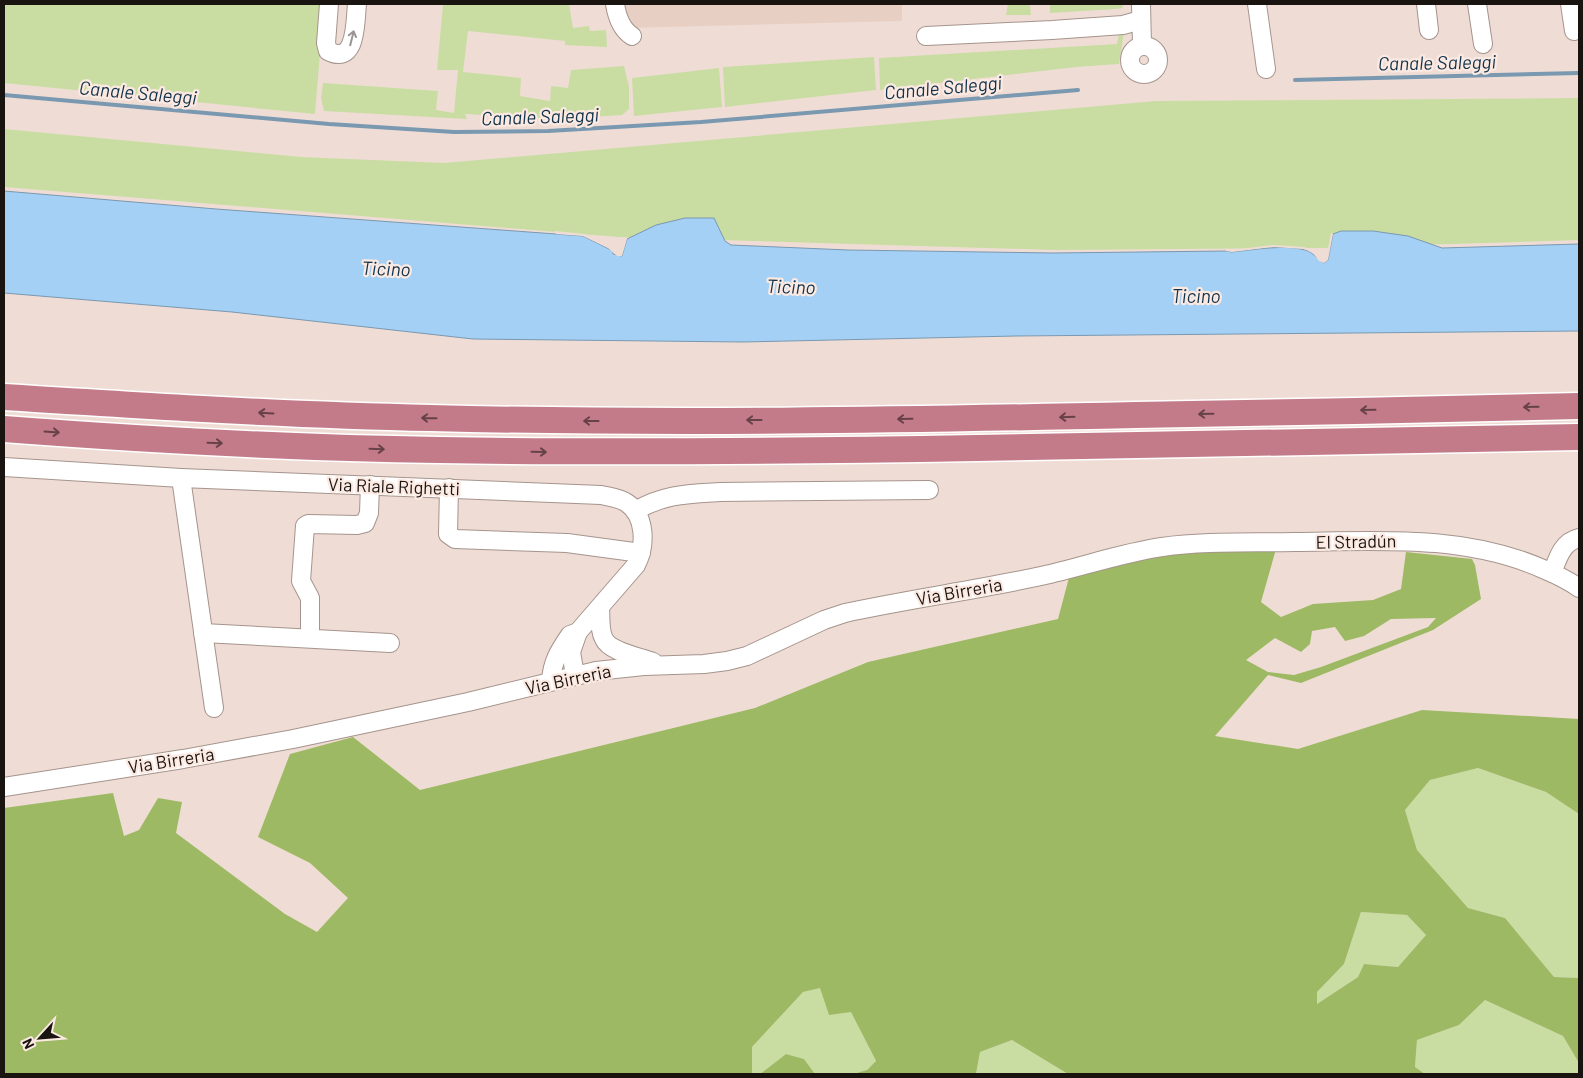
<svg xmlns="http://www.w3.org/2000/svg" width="1583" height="1078" viewBox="0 0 1583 1078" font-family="Barlow,sans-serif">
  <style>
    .built { fill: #e8cfc4 }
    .green { fill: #c9dda3 }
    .forest { fill: #9eb964; fill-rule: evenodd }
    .water { fill: #a3d0f4; stroke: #7a98b0 }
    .pier { fill: #efddd5 }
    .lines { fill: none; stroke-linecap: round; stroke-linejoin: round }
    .stream { stroke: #7a98b0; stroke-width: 4 }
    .minor-casing { stroke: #a5948d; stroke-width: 20 }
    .highway-casing { stroke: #fff; stroke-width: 29 }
    .minor { stroke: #fff; stroke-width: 18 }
    .highway { stroke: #c37b89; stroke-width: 26 }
    .oneway { stroke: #989594 }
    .oneway2 { stroke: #664247 }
    .labels { text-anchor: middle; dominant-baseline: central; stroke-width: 4.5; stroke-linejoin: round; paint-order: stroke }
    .street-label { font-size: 18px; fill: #1a1411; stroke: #fceae2 }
    .water-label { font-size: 19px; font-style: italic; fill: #11334b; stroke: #fceae2 }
  </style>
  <rect width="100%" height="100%" fill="#efddd5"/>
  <polygon class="built" points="621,4 902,4 902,21 626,28"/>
  <g class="green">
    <polygon points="4,4 324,4 315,114 4,83"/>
    <polygon points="443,4 569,4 573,28 589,26 590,31 606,30 607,47 565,45 565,41 468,31 463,72 521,78 520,96 550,101 551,86 568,88 571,70 624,66 629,87 629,109 622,115 558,119 465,114 467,119 324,111 321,98 323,83 438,91 436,110 454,113 458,70 437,70"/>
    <polygon points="1008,4 1030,4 1031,15 1006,15"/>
    <polygon points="1050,4 1121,4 1123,6 1122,8 1116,9 1050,13"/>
    <polygon points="1124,32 1119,64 1076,67 880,90 879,58 1117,44 1119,33"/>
    <polygon points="874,57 876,90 725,107 723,67"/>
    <polygon points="719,68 722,107 634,116 632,78"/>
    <polygon points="1579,98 1579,240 1322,248 1055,250 618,237 4,187 4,129 301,157 444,163 1156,101"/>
    <polygon points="1478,768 1546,792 1579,814 1579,978 1554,977 1505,918 1468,908 1417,850 1405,810 1430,780"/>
    <polygon points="1361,912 1407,915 1426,935 1398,967 1364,964 1358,977 1317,1004 1317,992 1344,964"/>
    <polygon points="820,987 851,1011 876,1062 867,1070 853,1074 815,1074 804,1059 786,1054 760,1074 752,1074 752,1047 803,992"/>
    <polygon points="1485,1000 1563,1036 1579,1063 1579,1074 1425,1074 1415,1067 1417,1040 1459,1025"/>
    <polygon points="1012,1040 1068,1074 976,1074 980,1052"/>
  </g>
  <g class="forest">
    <path d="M1278 542 1261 602 1281 617 1313 604 1373 600 1401 589 1406 552 1472 559 1475 565 1481 599 1433 630 1301 683 1268 675 1215 736 1298 749 1422 710 1579 719V814L1546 792 1478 768 1430 780 1405 810 1417 850 1468 908 1505 918 1554 977 1579 978V1063L1563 1036 1485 1000 1459 1025 1417 1040 1415 1067 1425 1074H1068L1012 1040 980 1052 976 1074H853L867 1070 876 1061 851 1012 829 1015 820 988 803 992 752 1047V1074H4V808L113 793 124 836 139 830 158 798 182 802 176 833 285 914 317 932 348 898 310 863 258 837 290 754 353 737 420 790 755 708 868 662 1058 619 1071 570 1125 555ZM1436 618 1428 627 1321 667 1294 675 1268 672 1246 660 1275 638 1301 652 1310 644 1312 631 1335 627 1345 641 1364 636 1391 619ZM1361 912 1407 915 1426 935 1398 967 1364 964 1358 977 1317 1004V992L1344 964Z"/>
    <polygon points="786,1054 804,1059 815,1074 819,1074 760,1074"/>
  </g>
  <path class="water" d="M4 191 216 209 583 236 613 251V254L622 256 627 239 656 225 685 218H714L725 241 731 245 848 250 1053 253 1226 251 1232 252C1252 250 1286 244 1305 250 1313 252 1317 259 1324 263L1328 260 1333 234 1341 231H1373L1408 236 1442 248 1579 244V331L1016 336 743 342 473 339 232 312 4 293Z"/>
  <g class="pier">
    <polygon points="555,231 584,234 609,246 618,254 620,254 625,237 627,239 622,256 617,256 608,248 583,236 556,234"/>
    <polygon points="1331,233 1333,234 1328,260 1324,263 1319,261 1313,253 1304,249 1273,247 1232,252 1226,251 1225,249 1232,250 1273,245 1304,247 1315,251 1321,259 1324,260 1326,258"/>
  </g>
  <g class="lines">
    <g class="stream">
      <polyline points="1295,80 1579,73"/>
      <polyline points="4,95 329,124 454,132 548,131 701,122 1078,90"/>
    </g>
    <g class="minor-casing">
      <g id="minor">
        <path d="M329 4 326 43 328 51C357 66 355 22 357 4"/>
        <path d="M615 4C617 17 621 29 632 36"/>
        <polyline points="1141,4 1142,45"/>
        <polyline points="1257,4 1266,69"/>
        <polyline points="1426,4 1429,30"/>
        <polyline points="1477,4 1483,44"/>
        <polyline points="1570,4 1574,31"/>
        <polyline points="926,36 1052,30 1123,25 1141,20"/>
        <circle cx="1144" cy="60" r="14"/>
        <path d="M4 467 181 478 601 495C610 497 620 498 627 503 646 516 646 546 636 565L578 632 570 635C559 651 552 662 551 681"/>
        <polyline points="181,478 214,708"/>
        <polyline points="449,488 448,534 455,539 567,543 641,553"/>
        <path d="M635 511C664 494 687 494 720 492L929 490"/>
        <path d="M1552 573C1558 558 1562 542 1579 538"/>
        <path d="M600 608C601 618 599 630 604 639 610 652 640 657 653 662"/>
        <polyline points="310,629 310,598 301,581 305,526 308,524 357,525 365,523 369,513 370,485"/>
        <polyline points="203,633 390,643"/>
        <polyline points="575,675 571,652 578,632"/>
        <path d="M4 787 183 759 293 739 468 702 596 671 644 666 704 664 727 661 747 656 824 620 845 613C910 599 976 590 1041 576 1082 567 1121 553 1162 547 1205 541 1250 543 1294 542 1378 541 1464 534 1543 569 1555 574 1568 580 1579 588"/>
      </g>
    </g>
    <g class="highway-casing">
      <g id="highway">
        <path d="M4 397C146 406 288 415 431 418 666 424 901 420 1136 415 1284 412 1431 410 1579 406"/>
        <path d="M4 429C149 440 294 448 439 450 618 453 798 451 977 448 1178 445 1379 442 1579 437"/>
      </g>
    </g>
    <use href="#minor" class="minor"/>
    <use href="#highway" class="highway"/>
  </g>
  <defs><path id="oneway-shaft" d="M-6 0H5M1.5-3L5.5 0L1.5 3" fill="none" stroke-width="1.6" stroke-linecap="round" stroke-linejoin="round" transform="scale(1.25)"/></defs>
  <use class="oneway" href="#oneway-shaft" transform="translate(352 38) rotate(-76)"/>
  <g class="oneway2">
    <use href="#oneway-shaft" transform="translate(1531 407) rotate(179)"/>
    <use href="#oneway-shaft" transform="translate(1368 410) rotate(179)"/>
    <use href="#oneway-shaft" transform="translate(266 413) rotate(-177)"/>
    <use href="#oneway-shaft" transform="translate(1206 414) rotate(179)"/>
    <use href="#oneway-shaft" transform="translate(1067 417) rotate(178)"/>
    <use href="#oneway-shaft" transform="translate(429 418) rotate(-179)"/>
    <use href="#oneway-shaft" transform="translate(905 419) rotate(179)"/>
    <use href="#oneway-shaft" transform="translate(754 420) rotate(180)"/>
    <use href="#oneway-shaft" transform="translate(591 421) rotate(-180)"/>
    <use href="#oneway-shaft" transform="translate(52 432) rotate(4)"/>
    <use href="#oneway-shaft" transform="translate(215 443) rotate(2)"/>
    <use href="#oneway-shaft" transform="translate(377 449) rotate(2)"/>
    <use href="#oneway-shaft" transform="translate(539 452) rotate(1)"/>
  </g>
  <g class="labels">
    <g class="street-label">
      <text transform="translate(394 486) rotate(2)">Via Riale Righetti</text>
      <text transform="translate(1356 541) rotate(-1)">El Stradún</text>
      <text transform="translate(959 591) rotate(-10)">Via Birreria</text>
      <text transform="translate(568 679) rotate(-12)">Via Birreria</text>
      <text transform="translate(171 760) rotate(-9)">Via Birreria</text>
    </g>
    <g class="water-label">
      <text transform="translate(1437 62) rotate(-1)">Canale Saleggi</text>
      <text transform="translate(943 87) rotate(-5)">Canale Saleggi</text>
      <text transform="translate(138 92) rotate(5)">Canale Saleggi</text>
      <text transform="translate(540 116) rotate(-2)">Canale Saleggi</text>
      <text transform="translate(386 268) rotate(2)">Ticino</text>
      <text transform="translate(791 286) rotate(2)">Ticino</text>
      <text x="1196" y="295">Ticino</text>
    </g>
  </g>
  <rect width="1583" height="1078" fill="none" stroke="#1a1411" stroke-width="10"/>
  <g transform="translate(40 1038) rotate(244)" stroke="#fceae2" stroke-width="4" paint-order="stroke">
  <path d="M0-4L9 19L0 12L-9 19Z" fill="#1a1411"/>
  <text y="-8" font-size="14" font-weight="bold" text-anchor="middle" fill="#1a1411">N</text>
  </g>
</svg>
